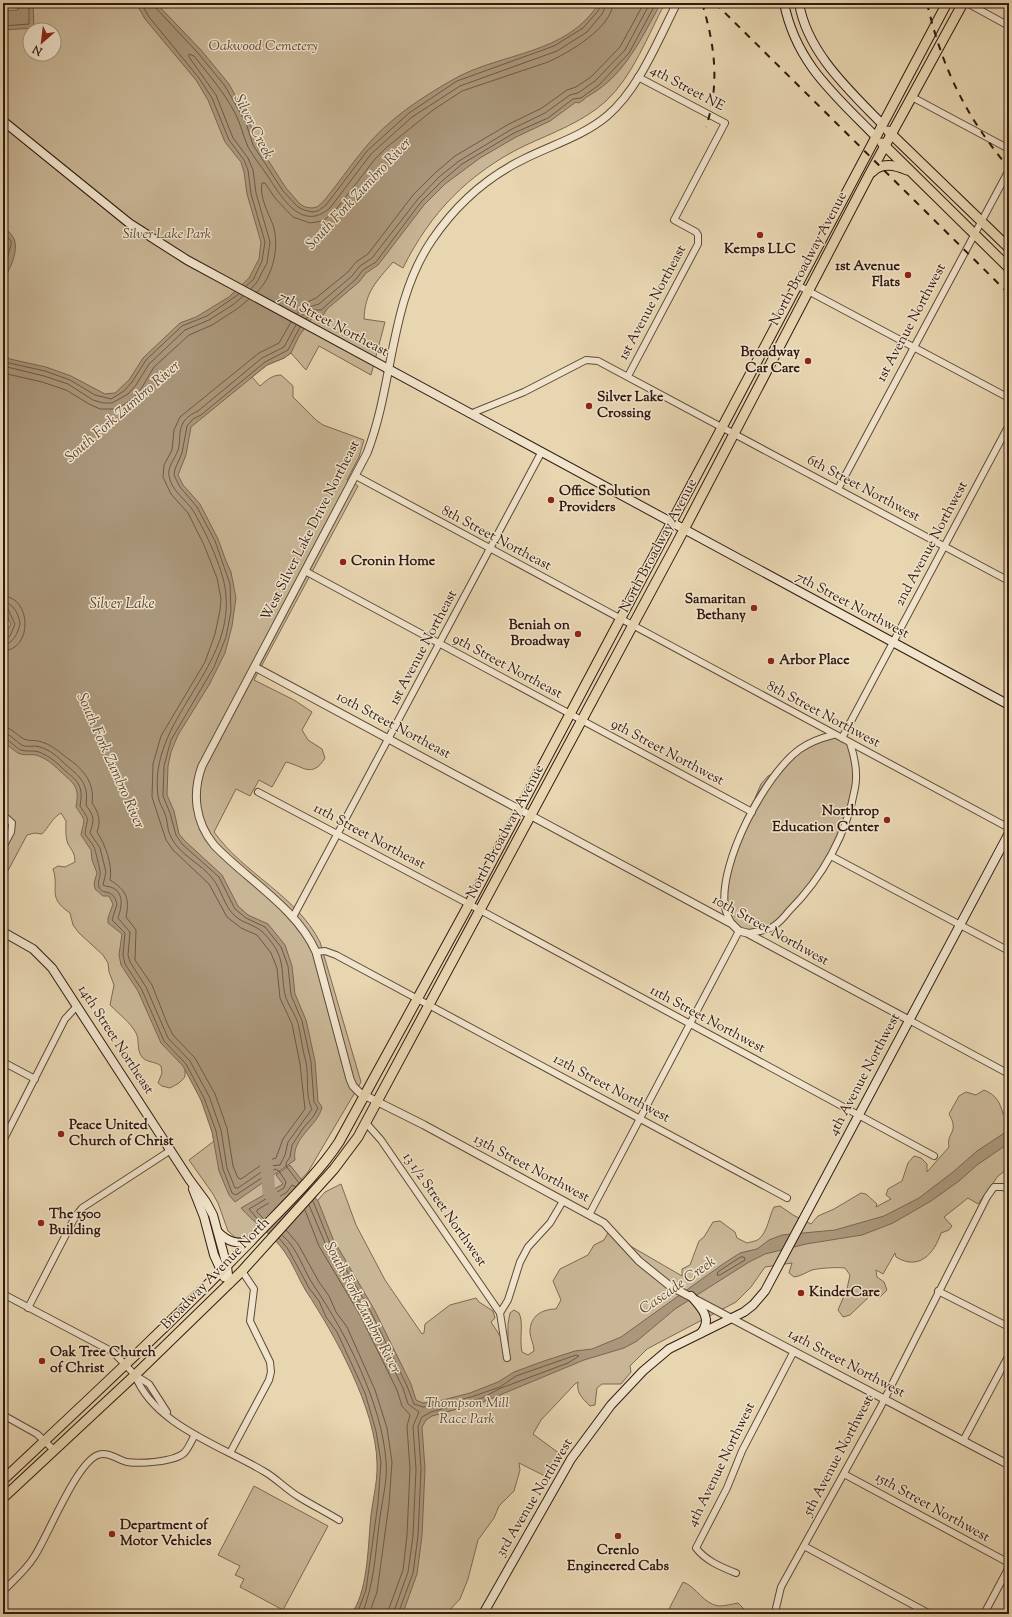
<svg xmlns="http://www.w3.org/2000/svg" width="1012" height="1617" viewBox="0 0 1012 1617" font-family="'Sorts Mill Goudy',serif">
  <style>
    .green { fill: #c9b696; stroke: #7d6853; fill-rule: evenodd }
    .water { fill: #aa967a; stroke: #7a6450 }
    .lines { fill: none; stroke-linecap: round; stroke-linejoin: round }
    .shore { stroke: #6e5845; stroke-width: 1 }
    .river { stroke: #aa967a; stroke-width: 13 }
    .minor-casing { stroke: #5f4838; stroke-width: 8 }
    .tertiary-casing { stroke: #5f4838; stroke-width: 9 }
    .secondary-casing { stroke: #311910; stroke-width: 10 }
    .primary-casing { stroke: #311910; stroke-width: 11 }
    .minor { stroke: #f0e4cc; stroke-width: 6 }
    .tertiary { stroke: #f0e4cc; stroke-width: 7 }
    .secondary { stroke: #f0e4cc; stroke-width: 8 }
    .primary { stroke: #e8d6b1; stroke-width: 9 }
    .rail { stroke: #311910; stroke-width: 2; stroke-dasharray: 7 7; stroke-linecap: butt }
    .poi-dot { fill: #8f2418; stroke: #f0e4cc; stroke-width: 1.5 }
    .labels { text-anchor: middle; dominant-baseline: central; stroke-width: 3; stroke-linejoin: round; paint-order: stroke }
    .park-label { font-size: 14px; font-style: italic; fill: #5f4838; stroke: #f0e4cc }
    .street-label { font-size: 14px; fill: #311910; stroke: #f0e4cc }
    .poi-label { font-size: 14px; font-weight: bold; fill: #311910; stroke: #f0e4cc; text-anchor: start }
    .water-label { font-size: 15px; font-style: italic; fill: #5b4535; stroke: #f0e4cc }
  </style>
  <rect width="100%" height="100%" fill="#e8d6b1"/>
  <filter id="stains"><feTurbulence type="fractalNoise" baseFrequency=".005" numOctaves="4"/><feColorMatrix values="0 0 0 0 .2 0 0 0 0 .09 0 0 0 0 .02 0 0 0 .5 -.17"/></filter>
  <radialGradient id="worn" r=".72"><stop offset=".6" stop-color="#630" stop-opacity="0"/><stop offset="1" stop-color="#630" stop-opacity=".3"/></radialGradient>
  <g class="green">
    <path d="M3 3H665C648 35 633 76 606 101 583 122 552 133 524 146 469 173 430 213 403 268L393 262C376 282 365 292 364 319L385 322 371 375 319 346 306 370 291 353 284 358 267 365 252 377 260 386C267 380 272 375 281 375L293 386V397L316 420 323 425 364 440 359 457 347 480 358 486 254 680 294 700 312 712 302 730 308 740 322 749 325 758C312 779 303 766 286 762L272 787 259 780 250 796 236 789 214 832C244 874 296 895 320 942L361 1082 308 1172 246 1238H236L228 1231 218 1203 213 1194 189 1160 214 1141C210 1116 198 1091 185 1070V1077L179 1083 170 1088 162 1086 158 1083 162 1073 161 1066C155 1061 147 1063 142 1057 136 1049 140 1040 136 1033 130 1022 119 1014 110 1005L114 985 109 972 108 963 103 955 79 933 73 925 70 913C46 897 60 889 53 869L58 866 65 867 75 862C75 853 72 851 68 844 65 836 66 829 66 821L61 813C52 818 49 827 42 834L35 833 27 835 3 880ZM30 30H54V54H30Z"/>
    <path d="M833 735 850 743 856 762 849 813 820 874 774 927 739 931C736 927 730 921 728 916 716 880 744 834 758 801L755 798 761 784 768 776 775 773 800 749Z"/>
    <path d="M984 1090C996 1095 1000 1102 1003 1114L1009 1112V1168L998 1176 978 1204 968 1198 944 1217 952 1226 949 1230 941 1233C934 1254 919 1271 896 1257L895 1253 883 1274 876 1270 877 1277 884 1282 887 1290 880 1297 873 1293 850 1315 843 1317 838 1310 847 1289 850 1275 845 1268C837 1267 820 1268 812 1270 805 1273 801 1276 794 1277L789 1273 792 1263 765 1267 751 1287 736 1302 647 1349 630 1366 631 1372 621 1384H602L597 1388 595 1405 590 1406C583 1399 576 1393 578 1382L575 1384 541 1420 533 1434 560 1454 545 1476 519 1463 520 1470 514 1491 499 1506 494 1518 478 1540 468 1579 460 1599 446 1614H374L398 1425 295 1226 325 1192 341 1184 356 1225 385 1280 422 1334 424 1333 425 1324 450 1305 476 1298 479 1302 493 1311 495 1318 491 1322 508 1348V1324L510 1313 514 1310 519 1313C524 1323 519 1339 522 1352L528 1355 534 1351C534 1344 530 1338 530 1332 530 1316 542 1309 556 1309L561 1300 553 1281 560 1269 588 1255 594 1245 604 1240 608 1233 682 1276V1269L690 1265 699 1241 704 1237 713 1222 720 1221 735 1232 737 1238 747 1243C750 1242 757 1241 759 1239 768 1231 769 1216 774 1207L780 1206 793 1215 811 1224 818 1216 834 1209 861 1193 866 1194 877 1204 876 1207 891 1199 886 1195 888 1189 902 1181 908 1163 914 1156 921 1158 927 1164V1172L949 1147C946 1132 960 1133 949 1114L959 1096 966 1092 976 1095Z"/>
    <polygon points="254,1486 328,1526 283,1610 240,1587 244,1579 235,1575 240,1566 218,1555"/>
    <path d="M683 1582C697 1587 703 1604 719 1606 725 1606 732 1604 738 1603L745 1610V1614H669L670 1607Z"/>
  </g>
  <g class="water">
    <polygon points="18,3 33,3 34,28 3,30 3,11 18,10"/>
    <path d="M136 3H156L201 50 229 84 249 121 257 143 286 188 300 204 305 207 312 208 317 207 323 202C337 185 350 166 364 149 387 120 422 97 454 79 502 52 567 55 599 3H661C642 37 625 75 590 95 584 98 584 101 578 103L576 102 550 121 516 137 480 158 445 184 424 205 378 265 366 273 359 282 327 309 323 315 315 314 299 336 291 353 284 358 267 365 191 427 186 455 178 475 183 485 200 504 218 539 226 561 231 572 236 598 232 626 225 653 209 685 178 735 171 752 168 766 167 795 174 811 179 834 185 841 222 875 238 906 248 915 268 924 285 945 292 966 295 994 306 1020 315 1061 318 1101 322 1107C318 1126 291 1138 295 1160L235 1202 229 1195 219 1171 212 1132 201 1100 183 1066 161 1043 138 991 121 965 119 955 122 934 108 923V918L113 904 109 896H103L95 889 94 883 97 873 92 860 91 850 81 835C84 818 87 823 76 807 80 786 74 784 60 771 53 764 46 758 36 755 30 754 24 756 18 753 13 750 8 745 3 742V637L11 624 3 609V355L10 359 46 367 71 376 105 394 115 393 129 380 143 358 180 323 196 317 229 297 249 278 259 259 261 242 247 194 244 172 241 162 225 142 208 100 196 80 145 19Z"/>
    <path d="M3 227C7 230 12 234 14 239 19 250 10 271 3 279Z"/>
    <path d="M1009 1130V1143L977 1165 959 1181 931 1201 893 1223 862 1235 806 1244 765 1254 749 1262 675 1309 637 1341 624 1348 584 1360 483 1402 432 1416 426 1420 422 1427 425 1469 422 1536 417 1574 404 1610 402 1614H351C367 1594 368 1550 370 1526 371 1505 378 1484 377 1463 376 1409 335 1335 306 1291 298 1278 293 1263 284 1251 273 1235 254 1223 241 1208L283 1184 276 1175 290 1165 318 1201 333 1239 374 1309 411 1384 416 1400 423 1403 439 1401 470 1393 498 1382 514 1372 544 1361 575 1351 592 1349 621 1337 723 1264 740 1253 757 1249 769 1240 782 1235 835 1230 884 1216 919 1198 953 1172 977 1151Z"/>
  </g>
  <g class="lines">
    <g class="shore">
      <polyline points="141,3 149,17 199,78 212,98 229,140 244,160 248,170 251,194 265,242 262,261 253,280 246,286"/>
      <polyline points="154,3 155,7 198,53 225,86 246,123 253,145 283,191 298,207 304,210 312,212 318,211 326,205 367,151 409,113 457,81 554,46 583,28 598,11 602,3"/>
      <polyline points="3,26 29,24 29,3"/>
      <polyline points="3,232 11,241 11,245 3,272"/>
      <path d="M251 289 257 282 267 263 270 242 256 193 253 170 248 158 233 138 216 95 189 57V54L194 56C209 75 224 92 235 113 241 124 243 136 248 147 253 156 261 166 267 175 281 196 301 233 330 208L371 154 412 117 460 86 557 51 587 32 602 14 607 3"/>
      <path d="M257 292C273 277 280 246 273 225 268 212 259 196 262 183H265L275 198 293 217 310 223 323 221 334 212 375 159 387 147 433 110 462 91 548 62C568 53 612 28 613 3"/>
      <polyline points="297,314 305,303 316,298 348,272 356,262 368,254 413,195 435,173 455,156 509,124 542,108 567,90 576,87 591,77 620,47 644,3"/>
      <polyline points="302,316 309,307 319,304 352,276 360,266 372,258 418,199 439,177 459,161 512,129 545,113 570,95 578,93 595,81 625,50 650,3"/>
      <polyline points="306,319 313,310 321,310 356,279 363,270 376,262 421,202 442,181 462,164 514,133 548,118 573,99 581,98 599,85 629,53 656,3"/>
      <polyline points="3,360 9,363 45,371 70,380 95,395 111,399 124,391 132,382 146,360 182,326 207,316 239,294"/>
      <polyline points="3,366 44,376 68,384 93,400 103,403 112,403 128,394 136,385 149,364 185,330 209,320 234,304 243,296"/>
      <polyline points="3,373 42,382 66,390 89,404 100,409 114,409 122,406 132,399 141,389 154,367 189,335 212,325 237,309 249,299"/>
      <path d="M3 596C32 597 33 650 3 651"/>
      <path d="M3 602C14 603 19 615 20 624 18 633 13 644 3 645"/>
      <polyline points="3,607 8,609 15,624 10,636 3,639"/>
      <path d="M3 727C14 728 18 738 27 740 32 741 37 740 42 742 54 746 60 753 70 760 84 770 95 784 92 803 99 813 101 821 97 832 105 844 113 865 110 880 126 890 130 898 126 917L136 930 135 960 152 985 167 1023 173 1035 195 1058 215 1094 227 1128 233 1166 238 1178 241 1179 267 1161 276 1158 283 1139 305 1109 300 1064 292 1024 280 998 277 968 271 953 257 935 241 928 227 917 209 884 173 850 166 840 152 797 153 764 161 736 205 662 215 634 220 610 221 599 217 578 204 545 188 513 171 494 163 477 164 465 172 450 174 430 180 417 259 353 279 343 291 322"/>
      <path d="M3 733C12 734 16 743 24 746 29 747 34 745 40 747 50 750 57 756 65 764 80 777 89 783 86 805 95 818 94 819 90 833L100 848 106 872 103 885C106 887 110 886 113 888 125 894 121 909 118 918L130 932 128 955 130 962 146 987 168 1038 190 1061 209 1096 221 1130 227 1168 235 1188H238L270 1166 280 1165 285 1155 288 1142 312 1109C305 1096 309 1077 306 1062 302 1049 301 1036 298 1023 295 1014 289 1006 286 998 281 983 285 966 277 951 275 946 264 932 260 930 252 924 243 923 235 916 224 906 222 891 213 879 201 863 180 856 171 837 167 830 168 822 165 814 163 808 159 803 158 796 148 720 232 672 226 596 225 572 206 533 194 512 187 500 171 491 169 476 167 467 175 459 178 450 181 441 178 432 183 423 186 417 192 414 198 411L262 358 284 347 296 325"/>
      <path d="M3 739C10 739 14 747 21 750 27 752 33 750 39 752 49 756 55 761 62 768 77 781 84 784 80 806 91 823 87 816 85 834 88 839 92 843 94 847 95 849 100 869 100 872 101 877 97 881 99 887 102 896 113 887 117 904L112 920 125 933 123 955 125 964 142 990 164 1041 186 1064 204 1098 216 1131 223 1169 232 1193 236 1195 275 1169 279 1171 286 1182 284 1188 249 1209 261 1223"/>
      <polyline points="299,1183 286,1166 286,1163 290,1157 292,1145 304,1127 313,1117 318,1108 314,1102 311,1062 302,1021 291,995 288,966 281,947 265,927 246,918 235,909 219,877 182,844 176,835 170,813 163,796 164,766 171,740 214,667 226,637 231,611 230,584 215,541 197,507 180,487 174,475 175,469 182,453 187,426 193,419 201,415 265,362 288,350 300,327"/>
      <polyline points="313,1201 329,1241 370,1310 407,1386 414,1404 423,1407 440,1405 471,1397 500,1387 516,1376 576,1355 579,1356 568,1363 501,1388 482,1398 431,1412 422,1417 418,1426 421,1469 418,1536 413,1573 398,1614"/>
      <polyline points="309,1205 325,1243 366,1313 403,1388 408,1404 419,1412 413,1426 416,1469 413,1536 408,1572 393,1614"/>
      <polyline points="305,1210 319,1246 360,1315 397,1390 402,1406 410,1415 407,1426 410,1469 407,1535 403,1570 387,1614"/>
      <polyline points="264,1219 257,1212 257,1210 287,1192 292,1185 296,1187"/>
      <polyline points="286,1230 298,1244 319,1282 329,1296 336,1312 347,1327 375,1390 387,1428 392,1462 389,1504 377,1592 369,1614"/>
      <path d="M282 1235C298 1248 303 1270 314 1286 346 1333 382 1404 386 1461 388 1482 381 1504 379 1525 375 1557 374 1584 362 1614"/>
      <polyline points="279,1238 288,1249 309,1288 319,1301 326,1317 337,1332 365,1393 376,1431 381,1462 378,1503 366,1590 357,1614"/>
      <polygon points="741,1257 744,1257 745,1260 720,1275 717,1275 718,1272"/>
    </g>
    <polyline class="river" points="266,1161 269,1192 279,1206"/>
    <g class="minor-casing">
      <g id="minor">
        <polyline points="967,3 1009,26"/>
        <polyline points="912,97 1009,149"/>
        <polyline points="797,285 1009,398"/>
        <polyline points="628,376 698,244 698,235 696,232 674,220 725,123 638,77"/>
        <polyline points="470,414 524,392 586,360 598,361 1009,581"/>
        <polyline points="356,476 1009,828"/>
        <polyline points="838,489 1009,170"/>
        <polyline points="305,571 752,812"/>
        <polyline points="842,738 1009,425"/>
        <polyline points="258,792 469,904 934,1156"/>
        <polyline points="3,815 12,823 11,832 3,847"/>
        <polyline points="831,856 1009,951"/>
        <polyline points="293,917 541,453"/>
        <path d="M732 924C729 919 726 913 725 907 718 864 765 774 800 749 810 742 821 738 833 735"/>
        <path d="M747 933C756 932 767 931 774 926 780 922 785 916 789 911 822 878 847 834 855 788 858 773 855 758 850 743"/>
        <polyline points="316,952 325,951 336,955 787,1198"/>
        <polyline points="909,1020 1009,1074"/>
        <polyline points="3,1062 35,1079"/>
        <polyline points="366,1123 381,1140 500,1313"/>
        <polyline points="3,1141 65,1019 77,1006"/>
        <polyline points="589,1215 739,931"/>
        <polyline points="938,1291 1009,1327"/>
        <polyline points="3,1294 113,1352 135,1375 149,1384 167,1412"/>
        <polyline points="28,1308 75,1217 82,1208 171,1150"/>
        <polyline points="507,1358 500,1313 508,1300 520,1262 528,1247 550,1223 563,1201"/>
        <path d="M135 1375C154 1425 222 1446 265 1472 277 1479 287 1490 299 1497 312 1505 326 1512 339 1520"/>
        <polyline points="3,1415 37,1434 54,1450"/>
        <polyline points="963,1441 1009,1355"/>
        <polyline points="230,1453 269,1380 271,1372 270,1362 250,1321 254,1289 242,1271"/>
        <polyline points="844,1474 1009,1563"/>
        <polyline points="804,1546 930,1614"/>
        <path d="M736 1573C721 1567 706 1561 696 1548L727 1488 742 1451 794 1351"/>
        <path d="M3 1591C14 1580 26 1570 34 1557 48 1536 76 1463 98 1455 108 1451 118 1460 127 1462 140 1464 174 1462 184 1453 189 1448 191 1441 195 1435"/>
        <polyline points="776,1614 776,1608 781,1587 880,1408 987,1197 994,1187 1003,1187 1009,1190"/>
        <polyline points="984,1614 1009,1567"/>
      </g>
    </g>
    <g class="tertiary-casing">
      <g id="tertiary">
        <path d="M677 3C658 40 639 89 607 116 583 136 552 145 524 159 487 177 455 206 432 240 389 303 394 384 367 453L202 766C192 793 195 822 214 845 246 879 297 908 316 952L350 1079 353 1086 360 1093 424 1125 604 1223 639 1261 670 1286 1009 1465"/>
        <polyline points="255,667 732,924 739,931 747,933 909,1020"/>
      </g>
    </g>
    <g class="secondary-casing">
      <g id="secondary">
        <path d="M784 3C796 63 834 94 875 136"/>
        <path d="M799 3C807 52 849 90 882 124"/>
        <polyline points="3,121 129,223 187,260 1009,705"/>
        <polyline points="3,932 33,949 52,968 189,1179 206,1202 213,1215 227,1266 229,1284"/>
        <polyline points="193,1189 204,1217 214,1255 224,1277"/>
        <path d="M218 1232C228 1242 236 1244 250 1242"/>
        <path d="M691 1296C701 1307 713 1319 701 1333"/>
        <polyline points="483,1614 571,1459 611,1405 643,1371 669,1349 744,1312 753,1305 765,1291 1009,833"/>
      </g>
    </g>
    <g class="primary-casing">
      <g id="primary">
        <polyline points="888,131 1009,248"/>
        <polyline points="882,143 1009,268"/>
        <path d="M872 172C882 162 895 165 907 170"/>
        <path d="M3 1480C86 1402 169 1325 249 1243 278 1212 316 1177 339 1142L473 897 947 3"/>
        <polyline points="3,1498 135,1375 242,1271 334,1169 358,1137 678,541 869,175 963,3"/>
      </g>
    </g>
    <use href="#minor" class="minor"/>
    <use href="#tertiary" class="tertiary"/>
    <use href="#secondary" class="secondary"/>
    <use href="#primary" class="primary"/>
    <g class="rail">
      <path d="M702 3C715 45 720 85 706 127"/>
      <polyline points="715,3 1009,294"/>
      <path d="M927 3C942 68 966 117 1009 168"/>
    </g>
  </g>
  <g class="poi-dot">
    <circle cx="760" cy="235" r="4"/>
    <circle cx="908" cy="275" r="4"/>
    <circle cx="808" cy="361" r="4"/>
    <circle cx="589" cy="406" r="4"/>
    <circle cx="551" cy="500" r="4"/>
    <circle cx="343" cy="562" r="4"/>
    <circle cx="754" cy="608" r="4"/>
    <circle cx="578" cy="634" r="4"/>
    <circle cx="771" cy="661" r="4"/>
    <circle cx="887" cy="820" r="4"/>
    <circle cx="61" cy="1134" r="4"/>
    <circle cx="41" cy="1223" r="4"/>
    <circle cx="801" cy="1293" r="4"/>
    <circle cx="42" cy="1361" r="4"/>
    <circle cx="112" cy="1534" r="4"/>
    <circle cx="618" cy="1536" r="4"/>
  </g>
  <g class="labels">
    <g class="park-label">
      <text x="263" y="47">Oakwood Cemetery</text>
      <text x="167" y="235">Silver Lake Park</text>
      <text x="467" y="1404">Thompson Mill<tspan x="467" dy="16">Race Park</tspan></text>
    </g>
    <g class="street-label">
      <text transform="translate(687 89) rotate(28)">4th Street NE</text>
      <text transform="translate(809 259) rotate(-62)">North Broadway Avenue</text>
      <text transform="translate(653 303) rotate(-62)">1st Avenue Northeast</text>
      <text transform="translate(912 323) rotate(-62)">1st Avenue Northwest</text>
      <text transform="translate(333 325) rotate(28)">7th Street Northeast</text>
      <text transform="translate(863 489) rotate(28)">6th Street Northwest</text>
      <text transform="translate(311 531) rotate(-63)">West Silver Lake Drive Northeast</text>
      <text transform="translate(496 539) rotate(28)">8th Street Northeast</text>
      <text transform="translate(932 544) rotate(-62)">2nd Avenue Northwest</text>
      <text transform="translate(659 546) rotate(-62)">North Broadway Avenue</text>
      <text transform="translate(852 606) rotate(28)">7th Street Northwest</text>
      <text transform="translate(424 648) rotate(-62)">1st Avenue Northeast</text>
      <text transform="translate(507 667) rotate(28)">9th Street Northeast</text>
      <text transform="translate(823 715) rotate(28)">8th Street Northwest</text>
      <text transform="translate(393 726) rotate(28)">10th Street Northeast</text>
      <text transform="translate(667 753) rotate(28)">9th Street Northwest</text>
      <text transform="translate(506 832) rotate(-62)">North Broadway Avenue</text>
      <text transform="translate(369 837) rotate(28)">11th Street Northeast</text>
      <text transform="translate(770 931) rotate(29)">10th Street Northwest</text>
      <text transform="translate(707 1020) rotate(28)">11th Street Northwest</text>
      <text transform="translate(115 1040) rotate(57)">14th Street Northeast</text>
      <text transform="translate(865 1075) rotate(-62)">4th Avenue Northwest</text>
      <text transform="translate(611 1089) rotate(28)">12th Street Northwest</text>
      <text transform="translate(531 1169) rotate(28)">13th Street Northwest</text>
      <text transform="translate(444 1210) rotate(55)">13 1/2 Street Northwest</text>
      <text transform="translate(216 1274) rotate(-46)">Broadway Avenue North</text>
      <text transform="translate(846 1364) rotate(28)">14th Street Northwest</text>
      <text transform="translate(839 1456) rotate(-62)">5th Avenue Northwest</text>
      <text transform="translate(722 1465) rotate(-64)">4th Avenue Northwest</text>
      <text transform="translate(535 1498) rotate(-59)">3rd Avenue Northwest</text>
      <text transform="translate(932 1508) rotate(29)">15th Street Northwest</text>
    </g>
    <g class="poi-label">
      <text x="760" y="250" text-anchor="middle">Kemps LLC</text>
      <text x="900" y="267" text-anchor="end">1st Avenue<tspan x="900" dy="16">Flats</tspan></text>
      <text x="800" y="353" text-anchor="end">Broadway<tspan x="800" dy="16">Car Care</tspan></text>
      <text x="597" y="398">Silver Lake<tspan x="597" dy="16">Crossing</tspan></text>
      <text x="559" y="492">Office Solution<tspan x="559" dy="16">Providers</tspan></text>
      <text x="351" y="562">Cronin Home</text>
      <text x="746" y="600" text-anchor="end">Samaritan<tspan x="746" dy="16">Bethany</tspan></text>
      <text x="570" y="626" text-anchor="end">Beniah on<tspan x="570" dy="16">Broadway</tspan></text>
      <text x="779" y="661">Arbor Place</text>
      <text x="879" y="812" text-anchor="end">Northrop<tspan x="879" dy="16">Education Center</tspan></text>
      <text x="69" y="1126">Peace United<tspan x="69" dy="16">Church of Christ</tspan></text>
      <text x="49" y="1215">The 1500<tspan x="49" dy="16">Building</tspan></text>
      <text x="809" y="1293">KinderCare</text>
      <text x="50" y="1353">Oak Tree Church<tspan x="50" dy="16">of Christ</tspan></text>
      <text x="120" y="1526">Department of<tspan x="120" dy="16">Motor Vehicles</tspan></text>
      <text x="618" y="1551" text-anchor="middle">Crenlo<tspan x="618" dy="16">Engineered Cabs</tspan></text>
    </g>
    <g class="water-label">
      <text transform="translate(253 127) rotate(63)">Silver Creek</text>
      <text transform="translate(359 194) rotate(-47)">South Fork Zumbro River</text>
      <text transform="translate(123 412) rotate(-41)">South Fork Zumbro River</text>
      <text x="122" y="604">Silver Lake</text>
      <text transform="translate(110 761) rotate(66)">South Fork Zumbro River</text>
      <text transform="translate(678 1286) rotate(-35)">Cascade Creek</text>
      <text transform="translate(362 1308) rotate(62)">South Fork Zumbro River</text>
    </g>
  </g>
  <rect width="1012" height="1617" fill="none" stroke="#e8d6b1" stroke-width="16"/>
  <rect x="4" y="4" width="1004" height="1609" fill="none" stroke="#311910" stroke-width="2"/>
  <rect x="8" y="8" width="996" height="1601" fill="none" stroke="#311910"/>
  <g transform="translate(42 42) rotate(208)"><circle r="19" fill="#f0e4cc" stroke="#a49381"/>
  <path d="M0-3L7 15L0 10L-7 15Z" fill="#8f2418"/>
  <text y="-6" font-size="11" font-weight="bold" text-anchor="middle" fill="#311910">N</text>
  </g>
  <rect width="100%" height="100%" filter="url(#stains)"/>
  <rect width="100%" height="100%" fill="url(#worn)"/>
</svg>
